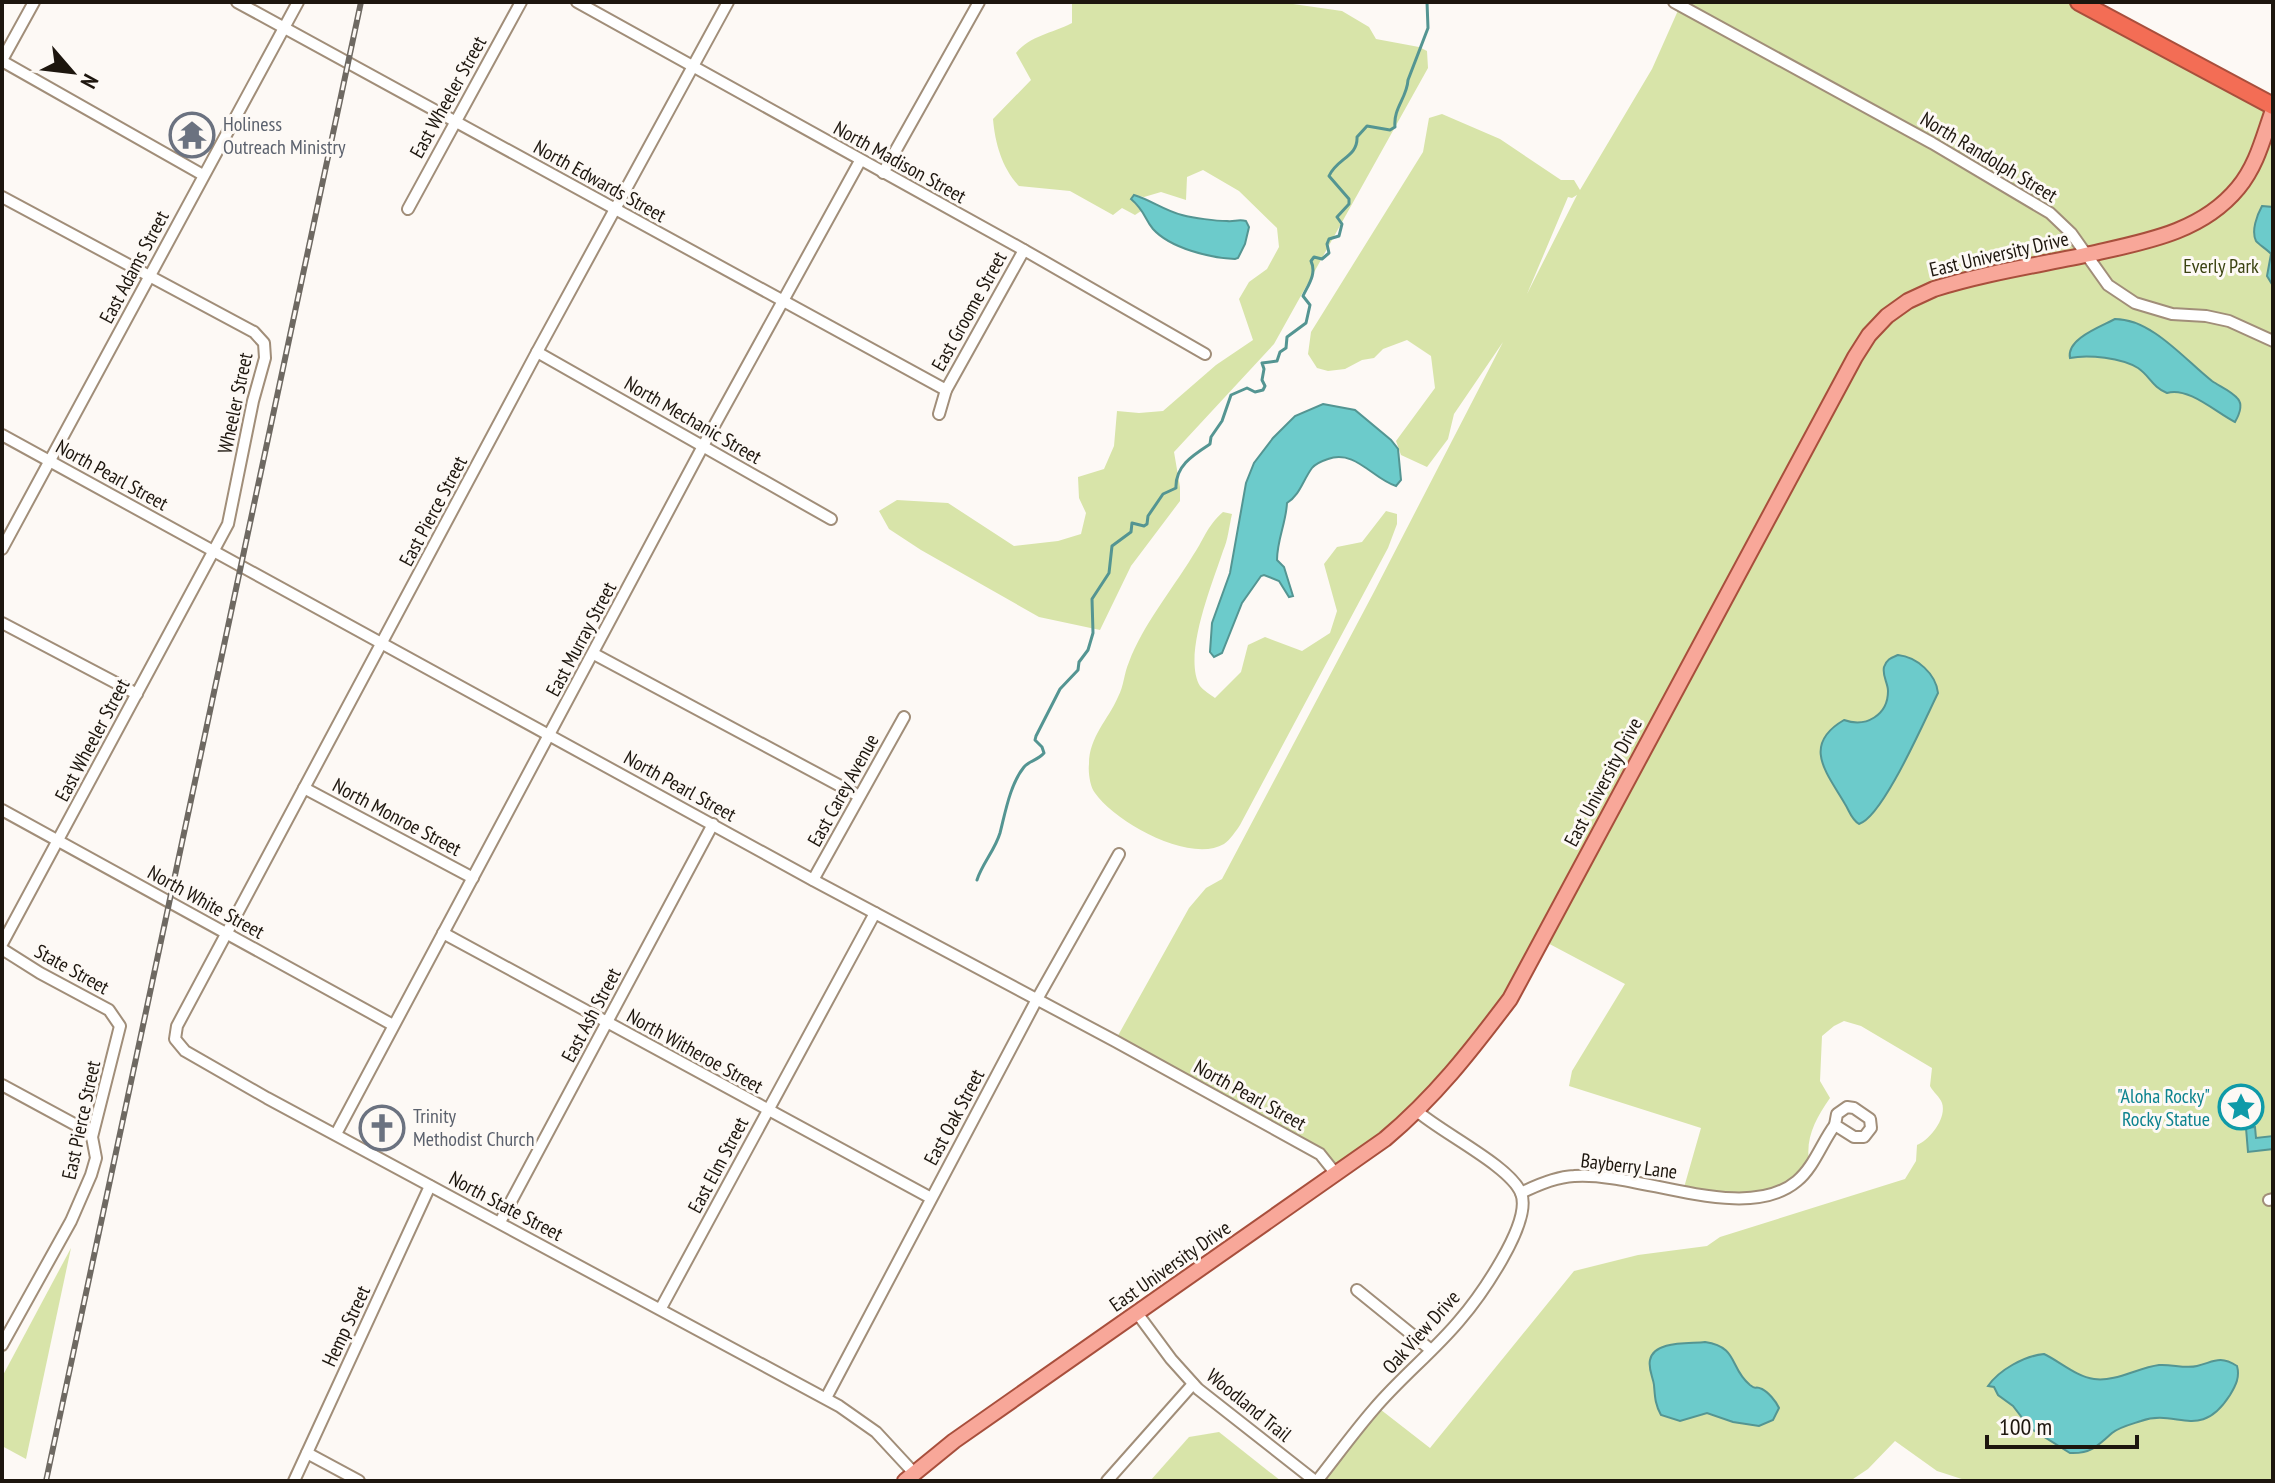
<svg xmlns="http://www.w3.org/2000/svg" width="2275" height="1483" viewBox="0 0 2275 1483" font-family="'PT Sans Narrow',sans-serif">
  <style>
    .green { fill: #d8e4a9; fill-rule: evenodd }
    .water { fill: #6ccbcb; stroke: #549592; stroke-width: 2 }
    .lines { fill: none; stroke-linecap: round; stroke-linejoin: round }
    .stream { stroke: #549592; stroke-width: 3 }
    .minor-casing { stroke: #a18e79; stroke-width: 14 }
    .major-casing { stroke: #a84f3c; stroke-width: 18 }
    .highway-casing { stroke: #a84f3c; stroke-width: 20 }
    .minor { stroke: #fff; stroke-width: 10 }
    .major { stroke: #f8a799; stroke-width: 14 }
    .highway { stroke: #f36d55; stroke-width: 16 }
    .rail-casing { stroke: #6e6962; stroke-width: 6 }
    .rail { stroke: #fdf9f5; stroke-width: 3; stroke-dasharray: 9; stroke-linecap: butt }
    .labels { text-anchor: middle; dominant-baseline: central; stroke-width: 6; stroke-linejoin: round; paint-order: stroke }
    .street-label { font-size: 20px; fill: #1d160e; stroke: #fdf9f5 }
    .worship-label { font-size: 20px; fill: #5b616d; stroke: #fdf9f5; text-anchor: start }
    .park-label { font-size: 20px; fill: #3b4311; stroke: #fdf9f5 }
    .culture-label { font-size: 20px; fill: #0d838f; stroke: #fdf9f5; text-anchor: end }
  </style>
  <rect width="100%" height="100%" fill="#fdf9f5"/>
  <g class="green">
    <path d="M1072 2H1279L1342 11 1369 27 1376 39 1419 47 1427 51 1428 68 1274 344 1174 452 1180 487V501L1131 566 1100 630 1039 617 921 550 889 529 879 511 897 500 948 503 1014 546 1058 541 1081 534 1086 513 1079 498 1078 477 1104 469 1114 446 1117 411 1139 413 1163 411 1216 365 1253 340 1239 299 1249 282 1267 269 1279 247 1277 228 1239 191 1203 170 1187 177 1186 200 1161 192 1144 197 1134 195 1131 199 1141 211 1135 215 1122 208 1113 215 1070 191 1019 186C1002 168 995 143 993 119L1031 80 1016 53C1031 35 1051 34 1072 23Z"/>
    <path d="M1674 2H2079L2273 106V1481H1968L1937 1471 1895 1441 1868 1469 1850 1481H1317L1376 1406 1430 1448 1574 1271 1638 1255 1707 1246 1720 1237 1905 1179 1916 1161 1917 1145C1930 1140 1947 1118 1942 1103 1940 1097 1933 1092 1930 1086L1932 1068 1861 1026 1844 1021 1834 1026 1822 1036 1820 1081 1830 1098C1815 1120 1804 1139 1810 1167L1771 1195 1683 1191 1701 1128 1569 1086 1572 1071 1625 984 1542 940 1461 1065 1336 1174 1326 1160 1115 1041 1189 908 1206 888 1222 879 1375 590 1503 342 1454 414 1448 439 1427 467 1401 455 1396 441 1435 388 1431 356 1407 340 1383 349 1374 358 1362 360 1345 369 1328 371 1317 368 1308 354 1311 332 1423 152 1429 118 1442 114 1500 139 1561 180H1574L1580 190 1652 69 1680 6ZM1577 195 1527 294 1568 197 1572 198Z"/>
    <path d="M1386 511 1397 514V524L1388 548 1240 825C1236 831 1230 840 1224 844 1190 864 1115 822 1095 793 1090 787 1088 772 1089 764 1089 737 1108 720 1118 697 1124 686 1124 673 1129 662 1143 625 1171 591 1192 557 1204 540 1206 527 1223 512L1232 514C1229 527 1228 540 1223 551 1213 582 1182 656 1200 686 1203 690 1211 695 1215 698L1241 672 1248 645 1265 637 1302 651 1330 633 1337 611 1324 564 1337 547 1362 542Z"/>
    <polygon points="71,1248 26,1459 2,1446 2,1377"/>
    <polygon points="1219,1432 1281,1481 1150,1481 1189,1437"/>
  </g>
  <g class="water">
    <path d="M1134 195C1151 200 1165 211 1182 215 1194 218 1215 221 1227 221 1234 222 1238 219 1246 221L1249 227 1245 244 1238 258 1235 259C1210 258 1170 248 1153 229 1144 218 1145 211 1131 199Z"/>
    <path d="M2262 206 2273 207V286L2267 276 2271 254C2268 250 2258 244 2256 241 2251 231 2257 215 2262 206Z"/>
    <path d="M2115 319C2152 319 2185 360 2212 381 2219 386 2232 391 2238 399 2243 405 2239 415 2235 422 2218 414 2188 386 2167 393 2152 387 2150 376 2138 368 2122 358 2088 354 2070 358 2066 339 2100 327 2115 319Z"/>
    <path d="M1323 404 1355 410 1391 440 1398 449 1401 480 1396 486C1373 479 1355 449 1328 459 1322 461 1316 463 1312 468 1303 480 1300 495 1287 503 1286 523 1277 540 1277 560L1284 567 1293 596 1289 597 1279 581 1264 575 1261 576 1242 603 1222 653 1214 657 1210 652 1212 623 1230 573 1246 483 1254 463 1273 438 1295 416Z"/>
    <path d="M1898 655C1917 657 1936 674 1938 693 1925 719 1883 817 1859 824 1851 819 1850 812 1845 804 1827 773 1801 745 1844 720 1866 728 1888 715 1888 691 1888 683 1882 676 1884 667 1887 659 1891 658 1898 655Z"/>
    <polygon points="2255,1127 2256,1138 2273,1136 2273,1149 2248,1152 2246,1128"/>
    <path d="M1705 1342C1739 1347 1729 1368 1750 1385 1758 1391 1753 1385 1762 1389 1768 1392 1776 1401 1779 1408L1773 1420 1759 1426 1733 1422 1707 1413 1680 1421 1661 1415C1655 1404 1655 1397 1654 1385 1653 1377 1648 1369 1650 1360 1654 1340 1690 1344 1705 1342Z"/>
    <path d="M2044 1354C2059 1361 2077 1377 2094 1379 2116 1382 2137 1368 2159 1365 2172 1364 2185 1369 2197 1366 2214 1362 2219 1355 2237 1366 2240 1377 2236 1385 2230 1395 2200 1442 2177 1408 2141 1421 2132 1424 2119 1427 2112 1433 2098 1446 2090 1454 2070 1453L2030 1428 2013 1406 1998 1395 1994 1387 1988 1386C1999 1370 2024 1356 2044 1354Z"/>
  </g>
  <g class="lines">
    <path class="stream" d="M977 880C982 864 995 850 1000 833 1005 814 1010 784 1024 767 1029 761 1038 760 1044 753L1042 747 1035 740 1036 736 1060 689 1078 670 1079 662 1088 650 1093 633 1092 599 1109 573 1112 546 1131 532 1132 523 1144 526 1147 524 1148 516 1163 494 1176 488C1175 466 1193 455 1210 444L1211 437 1222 421 1231 395 1247 388 1255 392 1263 390 1265 386 1262 380 1264 369 1262 363 1277 361 1280 352 1286 348 1287 337 1306 323 1310 305 1303 296C1308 285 1317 274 1311 261L1314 257 1322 259 1329 253 1327 244 1329 239 1339 236 1342 224 1337 217 1349 204V199L1329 176C1337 158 1358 157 1357 137L1367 126 1390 130 1395 127C1393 108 1407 98 1408 80L1428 28 1427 2"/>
    <g class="minor-casing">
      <g id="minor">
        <polyline points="237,2 946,390"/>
        <polyline points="577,2 1024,250 1205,354"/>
        <polyline points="728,2 537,352 177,1026 175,1039 185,1051 267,1098 839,1406 876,1432 914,1473"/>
        <polyline points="1674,2 1932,143 2050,213 2071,233 2108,285 2135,303 2172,314 2206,316 2229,321 2273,341"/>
        <polyline points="2,60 34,2"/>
        <polyline points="2,61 203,175"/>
        <polyline points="883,173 979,2"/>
        <polyline points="2,197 254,332 264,343 265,358 253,401 228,524 2,944"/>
        <polyline points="408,209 521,2"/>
        <polyline points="537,352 831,519"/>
        <polyline points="939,414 946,390 1024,250"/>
        <polyline points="2,435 813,880 1115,1041 1320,1154 1336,1174"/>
        <polyline points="2,549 298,2"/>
        <polyline points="2,623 137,694"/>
        <polyline points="594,654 859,796"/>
        <polyline points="304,788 473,878"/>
        <polyline points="2,810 393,1025"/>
        <polyline points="813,880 904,717"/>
        <polyline points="443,933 931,1198"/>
        <polyline points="2,949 40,973 109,1010 120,1026 92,1137 96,1158 91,1175 71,1221 2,1345"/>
        <polyline points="2,1085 87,1131 92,1137"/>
        <polygon points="1847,1107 1854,1108 1870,1119 1871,1128 1864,1137 1854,1137 1835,1125 1837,1114"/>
        <polyline points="336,1134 703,446 860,161"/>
        <path d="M1521 1193C1537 1185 1556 1177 1574 1176 1637 1171 1745 1225 1797 1181 1814 1167 1822 1142 1835 1125"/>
        <polyline points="2269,1200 2273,1199"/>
        <polyline points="500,1222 713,824"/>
        <polyline points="1357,1290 1431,1350"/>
        <polyline points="661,1308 875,913"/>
        <polyline points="1137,1313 1171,1359 1198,1389 1315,1481"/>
        <polyline points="826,1398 1036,1001 1119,854"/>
        <polyline points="307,1453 359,1481"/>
        <polyline points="294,1481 430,1186"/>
        <polyline points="1107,1481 1193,1384"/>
        <path d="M1317 1481C1336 1457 1354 1432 1374 1409 1400 1378 1433 1352 1459 1321 1478 1299 1533 1223 1521 1193 1510 1166 1442 1133 1417 1111"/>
      </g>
    </g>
    <g class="major-casing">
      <path id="major" d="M905 1481 954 1441 1385 1139C1435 1097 1470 1052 1510 999L1855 357 1869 335 1887 316 1908 301 1934 289C1985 273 2038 265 2090 254 2143 242 2201 233 2238 188 2257 165 2263 138 2273 110"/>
    </g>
    <g class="highway-casing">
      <polyline id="highway" points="2079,2 2273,106"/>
    </g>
    <use href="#minor" class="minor"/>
    <use href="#major" class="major"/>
    <use href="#highway" class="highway"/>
    <g class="rail-casing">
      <polyline id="rail" points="46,1481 361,2"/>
    </g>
    <use href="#rail" class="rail"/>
  </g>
  <defs>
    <g id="temple-ring" transform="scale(2.3)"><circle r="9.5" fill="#fdf9f5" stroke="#6b7280" stroke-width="1.5"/><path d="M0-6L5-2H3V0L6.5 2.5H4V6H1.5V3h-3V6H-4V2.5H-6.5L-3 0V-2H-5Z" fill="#6b7280"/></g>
    <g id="sight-ring" transform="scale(2.3)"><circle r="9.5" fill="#fdf9f5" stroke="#0f9aa8" stroke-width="1.5"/><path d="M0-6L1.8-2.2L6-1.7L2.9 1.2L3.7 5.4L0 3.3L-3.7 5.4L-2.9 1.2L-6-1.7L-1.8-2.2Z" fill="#0f9aa8"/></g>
    <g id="church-ring" transform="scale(2.3)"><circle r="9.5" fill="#fdf9f5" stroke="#6b7280" stroke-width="1.5"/><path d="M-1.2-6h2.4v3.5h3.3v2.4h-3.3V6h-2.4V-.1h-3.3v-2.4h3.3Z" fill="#6b7280"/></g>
  </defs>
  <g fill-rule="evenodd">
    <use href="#temple-ring" x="192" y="135"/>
    <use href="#sight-ring" x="2241" y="1107"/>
    <use href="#church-ring" x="382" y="1128"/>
  </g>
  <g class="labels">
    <g class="street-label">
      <text transform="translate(448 97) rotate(-61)">East Wheeler Street</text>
      <text transform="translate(1989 157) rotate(31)">North Randolph Street</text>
      <text transform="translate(900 162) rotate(29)">North Madison Street</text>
      <text transform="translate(600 181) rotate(29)">North Edwards Street</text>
      <text transform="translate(1999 254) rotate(-13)">East University Drive</text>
      <text transform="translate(134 267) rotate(-62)">East Adams Street</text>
      <text transform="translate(969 311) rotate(-61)">East Groome Street</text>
      <text transform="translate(235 403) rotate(-78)">Wheeler Street</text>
      <text transform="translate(693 420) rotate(30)">North Mechanic Street</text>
      <text transform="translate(112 475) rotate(29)">North Pearl Street</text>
      <text transform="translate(433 511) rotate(-62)">East Pierce Street</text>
      <text transform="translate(581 639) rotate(-62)">East Murray Street</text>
      <text transform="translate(92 740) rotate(-62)">East Wheeler Street</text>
      <text transform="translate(1603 782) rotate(-62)">East University Drive</text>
      <text transform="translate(680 786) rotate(29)">North Pearl Street</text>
      <text transform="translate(843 790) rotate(-61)">East Carey Avenue</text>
      <text transform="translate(397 817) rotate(28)">North Monroe Street</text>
      <text transform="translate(206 902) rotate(29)">North White Street</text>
      <text transform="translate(72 969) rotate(29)">State Street</text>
      <text transform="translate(591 1015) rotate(-62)">East Ash Street</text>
      <text transform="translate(695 1051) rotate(29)">North Witheroe Street</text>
      <text transform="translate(1250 1095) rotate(29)">North Pearl Street</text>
      <text transform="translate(954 1117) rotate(-62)">East Oak Street</text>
      <text transform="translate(81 1120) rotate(-78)">East Pierce Street</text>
      <text transform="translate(718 1165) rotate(-62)">East Elm Street</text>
      <text transform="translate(1629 1166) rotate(7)">Bayberry Lane</text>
      <text transform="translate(506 1206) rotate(28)">North State Street</text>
      <text transform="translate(1170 1266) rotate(-35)">East University Drive</text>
      <text transform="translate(346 1326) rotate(-65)">Hemp Street</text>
      <text transform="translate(1421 1332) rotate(-48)">Oak View Drive</text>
      <text transform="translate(1249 1405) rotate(39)">Woodland Trail</text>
    </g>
    <g class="worship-label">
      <text x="223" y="124">Holiness<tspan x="223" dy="23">Outreach Ministry</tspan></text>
      <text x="413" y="1116">Trinity<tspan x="413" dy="23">Methodist Church</tspan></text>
    </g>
    <g class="park-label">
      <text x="2221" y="266">Everly Park</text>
    </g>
    <g class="culture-label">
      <text x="2210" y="1096">"Aloha Rocky"<tspan x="2210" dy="23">Rocky Statue</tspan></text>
    </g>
  </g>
  <rect width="2275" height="1483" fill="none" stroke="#1d160e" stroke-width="8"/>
  <g transform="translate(72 72) rotate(118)" stroke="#fdf9f5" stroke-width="6" paint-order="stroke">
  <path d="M0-6L14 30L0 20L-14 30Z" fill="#1d160e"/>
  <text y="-12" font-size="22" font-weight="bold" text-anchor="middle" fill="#1d160e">N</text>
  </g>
  <path d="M1987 1435v12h150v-12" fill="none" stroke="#1d160e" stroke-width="4"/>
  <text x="1999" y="1435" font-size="24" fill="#1d160e" stroke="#fdf9f5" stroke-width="6" paint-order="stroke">100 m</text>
</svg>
